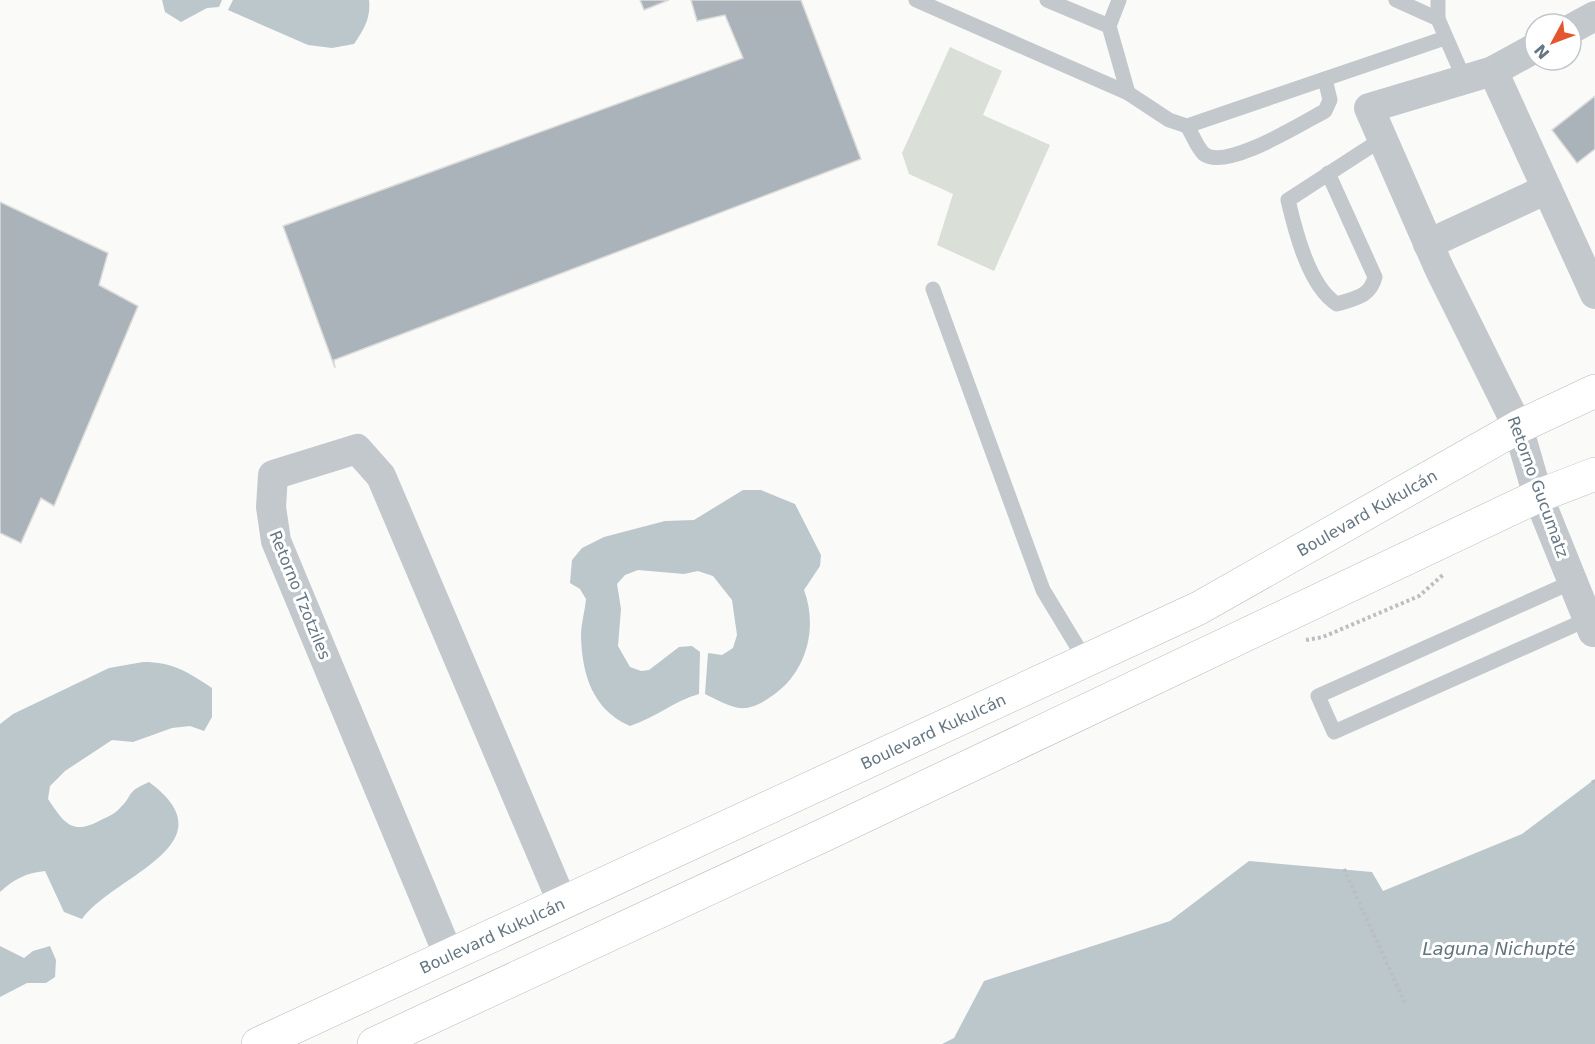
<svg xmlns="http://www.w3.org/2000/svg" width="1595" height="1044" viewBox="0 0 1595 1044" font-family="'DejaVu Sans',sans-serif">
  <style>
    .green { fill: #dadfd7 }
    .water { fill: #bbc7cb }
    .building { fill: #aab3b9; stroke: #dcdcda; stroke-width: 1.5 }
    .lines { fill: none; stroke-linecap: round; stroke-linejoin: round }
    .primary-casing { stroke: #b5babe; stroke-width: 34 }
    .path { stroke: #bbbfc2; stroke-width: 4; stroke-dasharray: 3 3; stroke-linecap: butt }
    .lane { stroke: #c3c8cc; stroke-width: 15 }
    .street { stroke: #c3c8cc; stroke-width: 30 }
    .primary { stroke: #fff; stroke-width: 33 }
    .labels { text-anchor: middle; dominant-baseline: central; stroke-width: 6; stroke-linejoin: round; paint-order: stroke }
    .street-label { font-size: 16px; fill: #657683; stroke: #fff }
    .water-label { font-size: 18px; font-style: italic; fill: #60757c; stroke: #fff }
  </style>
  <rect width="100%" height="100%" fill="#fafaf8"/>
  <polygon class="green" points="950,47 1002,71 983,115 1050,145 994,271 937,245 953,194 909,174 902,153"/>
  <g class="water">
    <polygon points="162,0 222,0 219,7 207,8 181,22 165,12"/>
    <path d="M233 0H369C371 18 364 29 354 44L332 48 308 45 228 10Z"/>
    <path d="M743 490H761L795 504 821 555 820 566 804 590C819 630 805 676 769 698 760 704 750 709 739 708 728 706 715 699 705 694L708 653 722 655 733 648 737 635 732 600 713 576 698 571 684 574 638 570 625 575 617 584 621 609 618 646 630 667 641 671 649 670 679 647 692 646 700 652 699 694C674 701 655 718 630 726 593 710 582 675 581 636 581 624 585 611 586 599L580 589 570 583 572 560 582 548 604 537 665 521 694 520Z"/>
    <path d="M143 662C173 662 188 672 212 688V717L204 731 190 726 172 728 133 742 112 740 65 771 50 786 48 799C63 821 71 836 99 821 105 818 115 814 119 809 135 794 124 793 149 782 233 844 114 875 82 919L64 912 45 871C26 873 14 879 0 892V724L13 714 109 668Z"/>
    <polygon points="1595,779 1595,1044 942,1044 954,1038 984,981 1170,921 1249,861 1372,872 1383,891 1522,834"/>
    <polygon points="0,946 24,958 33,951 50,946 56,960 55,977 46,983 27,983 0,997"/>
  </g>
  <g class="building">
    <polygon points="640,0 669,0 644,10"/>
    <polygon points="691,0 801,0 861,159 334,360 335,368 283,226 743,58 725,15 697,21"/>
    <polygon points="1595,96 1595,149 1577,163 1552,130"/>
    <polygon points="0,202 108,253 99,285 138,306 54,506 41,498 21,543 0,533"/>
  </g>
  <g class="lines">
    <g class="primary-casing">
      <g id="primary">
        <path id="s1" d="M258 1044 1199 608 1518 427 1595 391"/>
        <polyline points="374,1044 824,835 1538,496 1595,474"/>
      </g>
    </g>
    <g class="path">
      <polyline points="1306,640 1323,637 1419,596 1444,574"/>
      <polyline points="1593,780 1595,785"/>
      <polyline points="1344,869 1405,1003"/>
    </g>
    <g class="lane">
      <polyline points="916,0 1128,93 1169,120 1187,126 1445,38"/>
      <polyline points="1047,0 1109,26"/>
      <polyline points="1119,0 1109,26 1128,93"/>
      <polyline points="1396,0 1438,19"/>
      <polyline points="1438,0 1438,19 1465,81"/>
      <path d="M1187 126C1192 133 1197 148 1204 154 1226 171 1302 123 1325 111L1330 100 1325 79"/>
      <path d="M1328 173 1375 277C1370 297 1355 298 1337 304 1309 287 1295 230 1288 200L1382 139"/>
      <polyline points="933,289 1043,590 1086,661"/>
      <polyline points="1572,582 1318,696 1334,732 1588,619"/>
    </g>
    <g class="street">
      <polyline points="1571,29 1595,16"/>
      <polyline points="1535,48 1493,71 1369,108 1439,268 1518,427 1538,496 1593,632 1595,631"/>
      <polyline points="1493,71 1595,294"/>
      <polyline points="1428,244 1547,189"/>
      <polyline points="449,956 276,541 271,507 273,475 357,449 381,476 563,904"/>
    </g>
    <use href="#primary" class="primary"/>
  </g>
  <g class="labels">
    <g class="street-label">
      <text transform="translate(1538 487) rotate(70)">Retorno Gucumatz</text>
      <text stroke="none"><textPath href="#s1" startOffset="1230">Boulevard Kukulcán</textPath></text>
      <text transform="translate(300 595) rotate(68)">Retorno Tzotziles</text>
      <text stroke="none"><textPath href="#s1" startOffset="744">Boulevard Kukulcán</textPath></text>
      <text stroke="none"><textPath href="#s1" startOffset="258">Boulevard Kukulcán</textPath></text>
    </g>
    <g class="water-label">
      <text x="1499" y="948">Laguna Nichupté</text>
    </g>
  </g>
  <g transform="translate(1553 42) rotate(229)"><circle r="28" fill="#ffffff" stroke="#c1c8cd" stroke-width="1.5"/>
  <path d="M0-4.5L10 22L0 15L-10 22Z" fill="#e4572e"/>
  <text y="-9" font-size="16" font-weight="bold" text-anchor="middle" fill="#657683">N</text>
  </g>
</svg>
